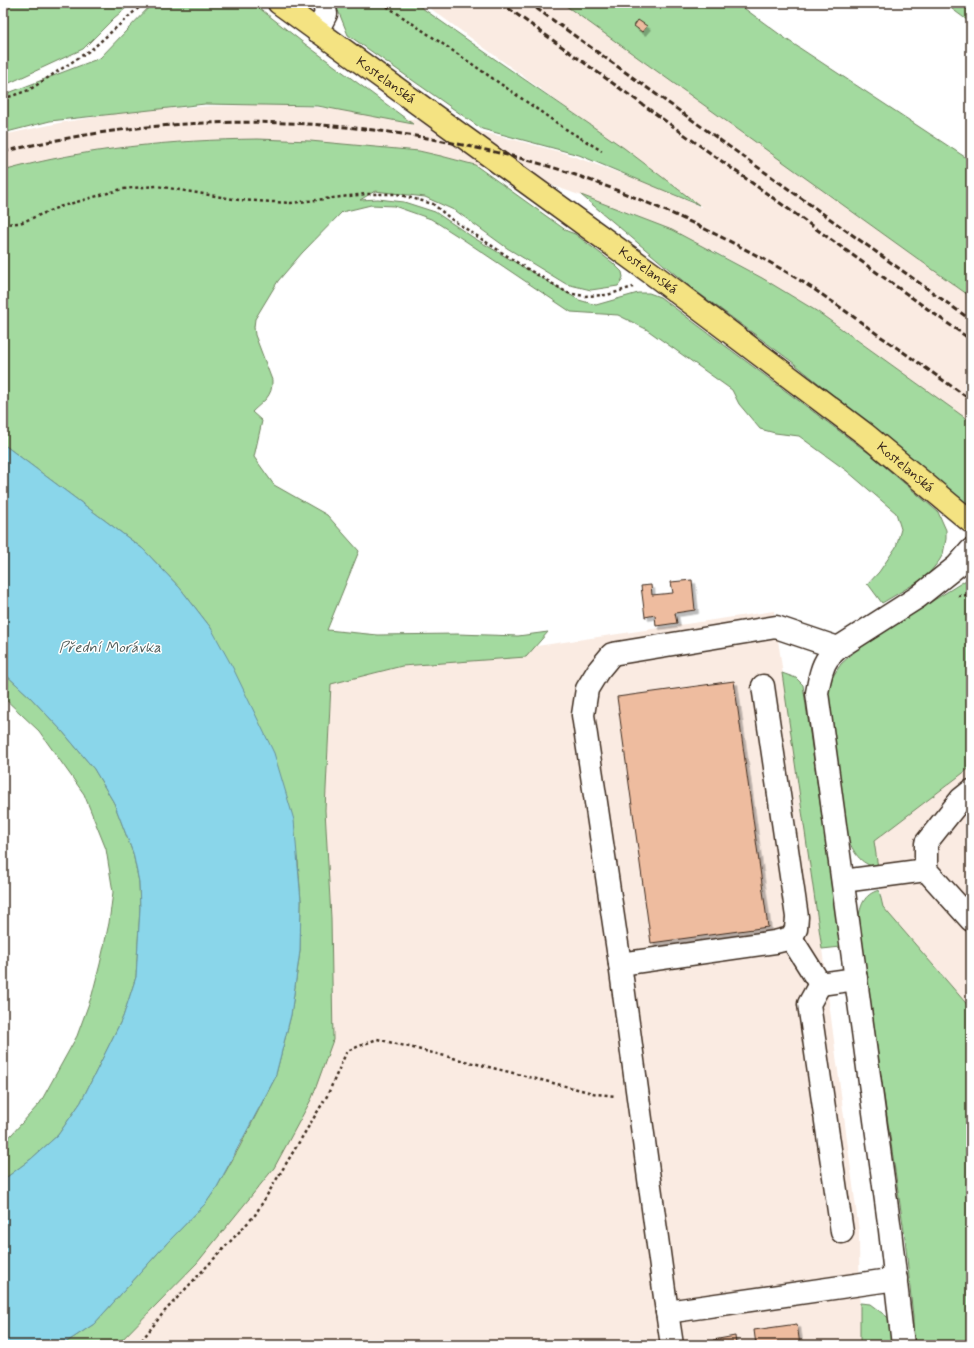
<svg xmlns="http://www.w3.org/2000/svg" width="974" height="1348" viewBox="0 0 974 1348" font-family="Mynerve,sans-serif">
  <style>
    .built { fill: #faebe2 }
    .green { fill: #a3da9f; stroke: #6f825e }
    .water { fill: #8ad6ea; stroke: #6a9198 }
    .building { fill: #eebc9f; stroke: #3b2a1e; filter: url(#shadow) }
    .lines { fill: none; stroke-linecap: round; stroke-linejoin: round }
    .minor-casing { stroke: #3b2a1e; stroke-width: 25 }
    .major-casing { stroke: #3b2a1e; stroke-width: 25 }
    .path { stroke: #3b2a1e; stroke-width: 2.5; stroke-dasharray: 3 3; stroke-linecap: butt }
    .minor { stroke: #fff; stroke-width: 22 }
    .major { stroke: #f4e382; stroke-width: 22 }
    .rail { stroke: #3b2a1e; stroke-width: 3; stroke-dasharray: 6 3; stroke-linecap: butt }
    .labels { text-anchor: middle; dominant-baseline: central; stroke-width: 3; stroke-linejoin: round; paint-order: stroke }
    .street-label { font-size: 14px; fill: #3b2a1e; stroke: #fff }
    .water-label { font-size: 15px; font-style: italic; fill: #535e5b; stroke: #fff }
  </style>
  <defs>
    <filter id="shadow"><feDropShadow dx="3.5" dy="3.5" stdDeviation="0" flood-color="#0004"/></filter>
  </defs>
  <rect width="100%" height="100%" fill="#fff"/>
  <filter id="ink" filterUnits="userSpaceOnUse"><feTurbulence type="fractalNoise" baseFrequency=".025" numOctaves="2"/><feDisplacementMap in="SourceGraphic" scale="8" xChannelSelector="R" yChannelSelector="G"/><feConvolveMatrix kernelMatrix="1 2 1 2 8 2 1 2 1" color-interpolation-filters="sRGB"/></filter>
  <g filter="url(#ink)">
    <g class="built">
      <polygon points="423,3 562,3 971,297 971,422 818,312 762,278 717,253 637,216 554,186 496,170 419,151 310,141 258,139 213,140 165,143 118,148 65,156 3,171 3,135 59,123 113,114 162,109 211,106 258,105 312,107 365,112 456,126 504,137 564,153 650,184 703,208"/>
      <polygon points="774,611 822,949 859,1231 860,1345 117,1345 197,1263 274,1168 331,918 325,810 331,684 402,666"/>
      <polygon points="971,767 971,1009 883,907 873,841"/>
    </g>
    <g class="green">
      <polygon points="3,3 132,3 114,18 83,49 3,86"/>
      <polygon points="153,3 253,3 301,41 413,124 318,106 205,104 50,121 3,133 3,95 100,58"/>
      <polygon points="335,3 415,3 489,55 624,148 699,205 579,155 482,129 348,35"/>
      <polygon points="562,3 737,3 786,39 971,161 971,297"/>
      <polygon points="944,3 959,3 971,12 971,23"/>
      <path d="M258 139 310 141 419 151 441 156 475 165 567 231 575 234 613 263 622 272 623 277 621 282 618 286 591 290 566 284 507 248 456 211 425 197 375 191 360 200 378 199 404 202 435 212 474 238 579 300 596 305 638 293H649L660 297 870 454 938 512 946 530V539L943 554 939 561 926 577 882 603 868 584 867 585 879 572 896 547 901 529 896 513 847 471 799 436 775 433 760 429 739 404 732 390 646 329 618 315 571 312 464 240 431 219 394 206 371 205 342 212 302 253 278 281 255 319 254 327 255 335 272 380C273 397 263 401 252 412L262 421 254 457 274 485 327 515 359 551 327 630 378 635 457 634 518 636 548 632 526 657 402 666 331 684 325 810 331 918 333 1040 312 1098 274 1168 197 1263 117 1345H62L94 1324 167 1243 206 1203 217 1187 239 1148 275 1078 291 1015 300 951 301 901 298 861 211 628 180 588 143 549 3 444V171C86 148 172 140 258 139Z"/>
      <polygon points="581,195 672,230 762,278 818,312 971,422 971,507 791,361 689,286"/>
      <path d="M971 577V767L874 841 878 868C858 863 855 853 846 836L827 705 830 682 835 673 841 664 862 645Z"/>
      <polygon points="3,672 30,697 63,732 94,769 114,803 133,853 139,882 140,908 136,977 123,1017 81,1102 58,1135 31,1159 3,1180 3,1144 40,1103 77,1036 92,995 100,964 109,923 113,892 106,849 84,794 39,731 3,697"/>
      <polygon points="782,673 796,678 803,685 841,947 822,949"/>
      <path d="M879 890 883 907 971 1009V1345H913V1317L905 1238 858 920C861 905 863 895 879 890Z"/>
      <polygon points="860,1303 870,1304 890,1319 893,1345 860,1345"/>
    </g>
    <polygon class="water" points="3,444 143,549 180,588 211,628 233,668 274,753 294,820 301,901 300,951 291,1015 275,1078 217,1187 206,1203 167,1243 94,1324 62,1345 3,1345 3,1180 31,1159 58,1135 81,1102 123,1017 136,977 140,908 139,882 133,853 114,803 94,769 63,732 30,697 3,672"/>
    <g class="building">
      <polygon points="638,20 647,26 642,32 634,26"/>
      <polygon points="692,580 695,610 675,613 677,623 656,626 655,615 645,617 641,586 651,585 652,595 673,593 671,582"/>
      <polygon points="734,681 768,927 651,943 617,697"/>
      <polygon points="797,1324 800,1345 756,1345 754,1330"/>
      <polygon points="735,1336 736,1345 714,1345 713,1340"/>
    </g>
    <g class="lines">
      <g class="minor-casing">
        <g id="minor">
          <polyline points="317,31 326,14 324,3"/>
          <polyline points="971,791 961,799 926,843 926,870 971,920"/>
          <polyline points="843,881 926,870"/>
          <polyline points="791,938 820,984 856,979"/>
          <polyline points="620,964 775,942 791,938 796,929 797,917 763,686"/>
          <polyline points="820,984 809,1004 842,1232"/>
          <polyline points="667,1312 620,964 583,715 587,689 598,671 612,654 776,627 838,648"/>
          <polyline points="672,1345 667,1312 896,1279"/>
          <path d="M903 1345 890 1230 817 693C819 682 821 667 828 658 831 654 835 651 838 648L918 597 957 566 971 550"/>
        </g>
      </g>
      <g class="major-casing">
        <g id="major">
          <path id="s1" d="M279 3 658 278 865 434 971 522"/>
        </g>
      </g>
      <g class="path">
        <polyline points="382,3 459,55 564,128 602,151"/>
        <polyline points="3,99 29,90 92,49 144,3"/>
        <polyline points="3,224 20,223 59,207 122,189 157,186 239,200 291,203 366,194 397,194 433,204 451,219 521,265 568,293 585,296 607,295 633,287"/>
        <polyline points="958,596 971,595"/>
        <polyline points="138,1345 164,1312 255,1215 327,1096 347,1051 377,1039 597,1094 616,1096"/>
      </g>
      <use href="#minor" class="minor"/>
      <use href="#major" class="major"/>
      <g class="rail">
        <polyline points="501,3 971,340"/>
        <polyline points="529,3 971,320"/>
        <path d="M3 152C147 116 297 113 443 141 483 149 525 158 564 171 635 195 703 226 769 262 807 283 842 308 877 334 909 356 940 378 971 400"/>
      </g>
    </g>
  </g>
  <g class="labels">
    <g class="street-label">
      <text stroke="none"><textPath href="#s1" startOffset="132">Kostelanská</textPath></text>
      <text stroke="none"><textPath href="#s1" startOffset="456">Kostelanská</textPath></text>
      <text stroke="none"><textPath href="#s1" startOffset="780">Kostelanská</textPath></text>
    </g>
    <g class="water-label">
      <text x="110" y="648">Přední Morávka</text>
    </g>
  </g>
  <rect width="974" height="1348" fill="none" stroke="#fff" stroke-width="16"/>
  <rect x="8" y="8" width="958" height="1332" fill="none" stroke="#3b2a1e" stroke-width="1.5" filter="url(#ink)"/>
</svg>
